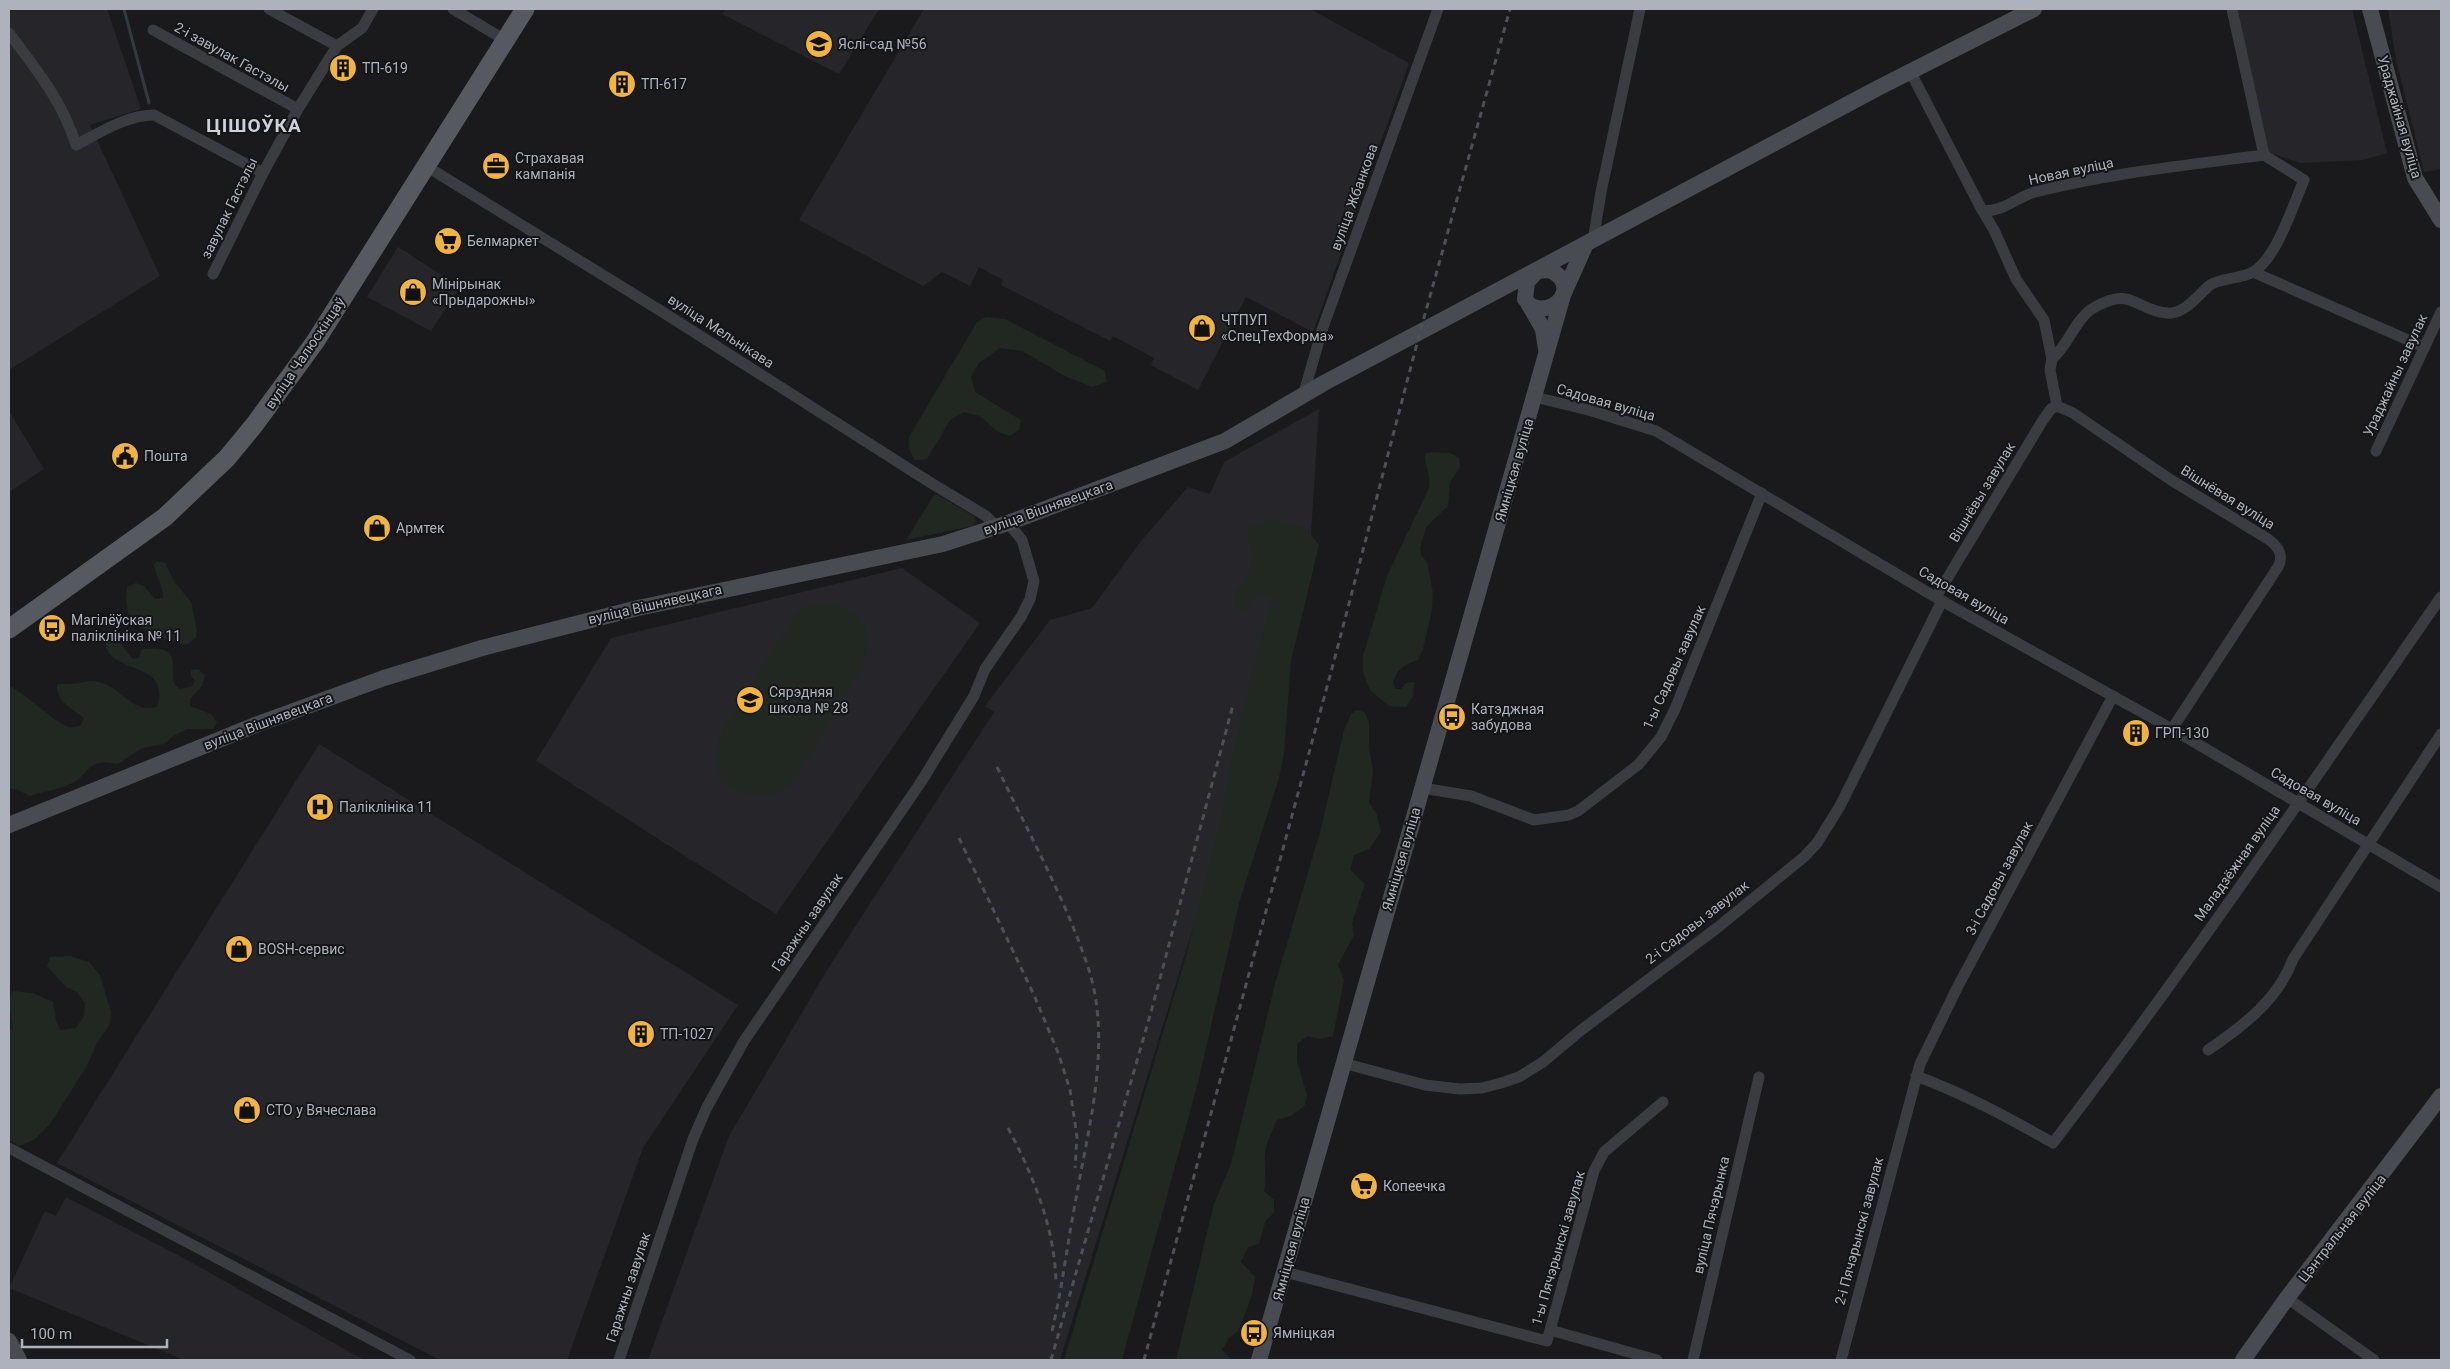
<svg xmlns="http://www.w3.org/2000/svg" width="2450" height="1369" viewBox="0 0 2450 1369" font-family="Roboto,sans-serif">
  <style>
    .built { fill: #26262a }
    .green { fill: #202821 }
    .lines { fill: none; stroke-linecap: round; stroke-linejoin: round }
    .stream { stroke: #303a41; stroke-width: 3 }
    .street { stroke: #3b3c42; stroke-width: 11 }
    .secondary { stroke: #494b52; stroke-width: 16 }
    .primary { stroke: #575961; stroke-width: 19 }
    .rail { stroke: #4e5057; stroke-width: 3; stroke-dasharray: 6 5; stroke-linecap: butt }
    .labels { text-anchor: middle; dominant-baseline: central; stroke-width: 4; stroke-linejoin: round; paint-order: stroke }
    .poi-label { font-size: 14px; fill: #adb2bc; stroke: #151518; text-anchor: start }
    .street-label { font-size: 14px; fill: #adb2bc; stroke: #151518 }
    .district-label { font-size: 19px; font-weight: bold; letter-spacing: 1px; fill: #ced1d8; stroke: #151518 }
  </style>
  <rect width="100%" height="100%" fill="#1a1a1d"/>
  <g class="built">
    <polygon points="9,9 107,9 141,109 90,125 160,276 9,370"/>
    <polygon points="726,9 879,9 839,74 722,14"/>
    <polygon points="924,9 1310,9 1409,63 1313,332 1246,297 1198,390 1151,365 1154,358 1113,336 1110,341 1001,285 1003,280 979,267 970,286 942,272 923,286 799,220"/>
    <polygon points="2238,9 2352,9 2387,153 2363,160 2300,163 2265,151"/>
    <polygon points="2388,9 2441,9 2441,169 2424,172 2396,60"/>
    <polygon points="398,247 460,287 431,331 367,297"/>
    <polygon points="1319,409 1311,534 1249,746 1060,1360 648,1360 729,1136 829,967 994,712 985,706 1050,620 1092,608 1141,541 1188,487 1210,494 1224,462"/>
    <polygon points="9,411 44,469 9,492"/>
    <polygon points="902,568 980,623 776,914 536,761 611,638"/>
    <polygon points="319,744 738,1005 643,1148 567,1360 440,1360 57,1163"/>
    <polygon points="66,1197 189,1261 364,1360 184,1360 9,1288 45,1211 56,1216"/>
  </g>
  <g class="green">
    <polygon points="986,317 1005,319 1105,371 1107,382 1092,387 1065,376 1022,351 1000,348 979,363 971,377 975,392 1021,420 1019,430 1010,436 998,432 980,416 964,412 950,420 927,459 914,460 909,448 909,437 977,322"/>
    <path d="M1432 452 1450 453 1459 458 1460 467 1450 482 1448 506 1426 527 1420 548 1421 555 1427 562 1433 593 1432 610 1423 649 1418 660C1404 665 1396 669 1393 684L1396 689H1401L1406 683 1414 682 1413 697 1406 707 1389 706 1370 690 1363 672V656L1387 576 1429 488C1431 472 1425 469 1425 454Z"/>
    <polygon points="934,495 938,495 975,517 976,523 972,526 906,540"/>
    <polygon points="1269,519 1306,528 1319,545 1291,661 1284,753 1279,778 1239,903 1199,1079 1122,1360 1064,1360 1186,956 1225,800 1230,767 1252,672 1273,597 1262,592 1251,600 1245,613 1234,607 1235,592 1251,570 1252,555 1248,539 1250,526"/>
    <path d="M157 561 165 563 174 581 191 602 197 631 196 638 186 645 170 641 134 624 128 613 126 599 127 587 136 583 144 586 155 599 163 598C164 587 156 577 154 565Z"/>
    <path d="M829 603C867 612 874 632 862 669L796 777C788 785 780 795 768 796 755 798 724 789 719 776 712 761 718 741 724 727L796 614 804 607Z"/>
    <path d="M113 636C122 642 125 651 133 659L139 658 142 649C194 644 160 678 180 689L192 686 195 681 191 676V670L198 669 205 675 202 686 190 699V706L211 714 217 722 214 729H187L173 736 164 744 142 748 118 764C84 757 92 775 68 785 56 790 42 792 30 796L18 790 9 788V688L12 687C26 695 57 724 69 727 73 728 78 726 81 725L84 718C72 708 56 702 57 685 62 683 66 684 72 684 81 684 89 679 99 682 121 687 132 714 157 707 172 657 105 678 105 639Z"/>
    <path d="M1357 710 1364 712 1369 722V747L1373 771 1369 802 1377 815 1381 832 1369 849 1354 855 1350 870 1365 884 1352 923 1354 935 1338 965 1344 980 1333 1036 1321 1039 1307 1036 1297 1044V1061L1307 1095 1305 1105 1291 1116 1277 1120C1272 1131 1266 1143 1265 1155 1264 1168 1267 1178 1264 1191L1274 1200V1213L1266 1220 1259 1244 1248 1247 1241 1262 1255 1277 1252 1295 1239 1330 1229 1338 1222 1350 1232 1360H1176L1214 1204 1231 1164 1275 984 1320 832 1344 730 1351 714Z"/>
    <path d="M70 956 89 962 100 975 111 1012 110 1024 97 1043 87 1066 50 1124 34 1140 19 1146 9 1140V1033L12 1029C12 1015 7 1006 12 991L33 993 53 1002 56 1021 60 1030 76 1028 84 1016 85 1003 77 992 66 987 47 966 50 957Z"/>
  </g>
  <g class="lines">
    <polyline class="stream" points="124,9 149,103"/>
    <g class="street">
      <polyline points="269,9 337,46"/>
      <polyline points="453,9 505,40"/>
      <polyline points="153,30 298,109"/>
      <path d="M9 33C36 69 63 102 76 145 99 133 127 115 154 115L263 173"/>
      <path d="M1910 71 1982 210C2000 214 2017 197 2035 192 2110 173 2188 165 2264 155"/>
      <polyline points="426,166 661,311 931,483 986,516 997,527"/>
      <polyline points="1982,210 1994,230 2016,279 2044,320 2052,359 2050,370 2057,406"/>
      <polyline points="1593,241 1601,192 1640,9"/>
      <polyline points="2253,272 2424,347"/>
      <polyline points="213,274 263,173 298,109 337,46 362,28 373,9"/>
      <path d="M2052 359C2069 345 2075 318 2095 307 2132 286 2135 310 2167 313 2184 315 2198 295 2210 285 2220 278 2241 279 2253 272 2277 258 2293 205 2304 180L2264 155 2232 9"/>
      <polyline points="1303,396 1322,330 1438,9"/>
      <polyline points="1535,397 1592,411 1656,431 1942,601 2172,729 2441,887"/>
      <path d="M2057 406 2073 413 2171 480 2268 539C2279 547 2284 555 2278 567L2172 729"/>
      <polyline points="2376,451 2441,312"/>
      <polyline points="1936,597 2043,420 2051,409 2057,406"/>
      <polyline points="1422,788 1471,796 1534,820 1569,815 1578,811 1638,765 1661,737 1675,709 1762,493"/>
      <path d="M2208 1050C2243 1026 2278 1000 2293 959L2441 734"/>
      <polyline points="1343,1063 1425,1085 1460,1089 1482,1088 1501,1083 1519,1077 1543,1062 1580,1031 1717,928 1804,857 1817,843 1840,806 1942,601"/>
      <path d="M1916 1076C1965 1094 2009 1118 2053 1143 2188 966 2314 780 2441 597"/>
      <polyline points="9,1148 410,1360"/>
      <polyline points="1285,1272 1547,1341 1594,1171 1604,1152 1663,1102"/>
      <polyline points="2287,1298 2374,1360"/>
      <polyline points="1550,1330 1657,1360"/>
      <polyline points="619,1360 693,1139 707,1107 744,1041 921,782 974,696 985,669 1021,617 1030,599 1034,581 1022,540 1008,523"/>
      <polyline points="1693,1360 1759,1077"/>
      <polyline points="1841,1360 1920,1064 1957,988 2113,696"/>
    </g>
    <g class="secondary">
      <polyline points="2370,9 2415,178 2441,220"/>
      <path d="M1525 299 1527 282 1537 271 1549 270C1580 282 1559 318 1530 306"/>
      <polyline points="1528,303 1543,329 1546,349"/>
      <polyline points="9,825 258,724 384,678 482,648 638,608 943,544 1008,523 1225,441 1324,383 1420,332 1878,88 2034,9"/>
      <polyline points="9,1341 19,1360"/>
      <polyline points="1259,1360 1563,295 1585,246"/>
      <polyline points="2243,1360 2287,1298 2441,1096"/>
    </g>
    <polyline class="primary" points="9,629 165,517 227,458 255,424 315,342 525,9"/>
    <g class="rail">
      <path d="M997 767C1028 832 1065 898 1088 967 1113 1043 1088 1128 1075 1204 1067 1246 1062 1289 1052 1331"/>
      <polyline points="959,838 1034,995 1059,1055 1070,1090 1077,1137 1075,1168"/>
      <path d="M1008 1128C1033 1175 1055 1228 1056 1283"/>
      <polyline points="1051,1360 1151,1012 1233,705"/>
      <polyline points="1144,1360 1334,661 1420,332 1510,9"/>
    </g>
  </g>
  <defs>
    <g id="school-disc" transform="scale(1.4375)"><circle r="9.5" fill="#f0b43f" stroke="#151518"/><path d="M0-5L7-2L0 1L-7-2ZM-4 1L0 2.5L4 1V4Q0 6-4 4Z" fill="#111"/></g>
    <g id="building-disc" transform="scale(1.4375)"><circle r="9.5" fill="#f0b43f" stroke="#151518"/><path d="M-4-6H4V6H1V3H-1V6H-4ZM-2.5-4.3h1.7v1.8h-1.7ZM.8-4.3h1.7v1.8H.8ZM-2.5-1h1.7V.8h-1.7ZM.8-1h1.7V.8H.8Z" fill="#111"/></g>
    <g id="office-disc" transform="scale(1.4375)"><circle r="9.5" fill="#f0b43f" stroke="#151518"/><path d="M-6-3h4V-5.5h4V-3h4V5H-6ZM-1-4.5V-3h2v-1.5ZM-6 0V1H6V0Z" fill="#111"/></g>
    <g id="supermarket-disc" transform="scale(1.4375)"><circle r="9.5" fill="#f0b43f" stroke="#151518"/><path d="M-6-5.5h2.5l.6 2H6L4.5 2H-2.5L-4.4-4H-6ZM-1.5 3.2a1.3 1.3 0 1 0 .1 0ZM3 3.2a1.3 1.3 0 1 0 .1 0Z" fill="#111"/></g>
    <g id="shop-disc" transform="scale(1.4375)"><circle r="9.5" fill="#f0b43f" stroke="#151518"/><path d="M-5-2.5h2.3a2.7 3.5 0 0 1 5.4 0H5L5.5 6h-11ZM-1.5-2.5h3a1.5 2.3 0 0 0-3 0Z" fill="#111"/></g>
    <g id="civic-disc" transform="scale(1.4375)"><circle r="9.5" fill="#f0b43f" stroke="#151518"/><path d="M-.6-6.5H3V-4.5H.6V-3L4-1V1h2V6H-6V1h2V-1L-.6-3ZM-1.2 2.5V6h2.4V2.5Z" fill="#111"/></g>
    <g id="bus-disc" transform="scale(1.4375)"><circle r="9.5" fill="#f0b43f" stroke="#151518"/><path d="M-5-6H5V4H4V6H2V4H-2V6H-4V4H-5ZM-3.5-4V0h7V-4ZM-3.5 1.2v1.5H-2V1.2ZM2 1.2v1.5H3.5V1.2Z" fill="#111"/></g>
    <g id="hospital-disc" transform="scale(1.4375)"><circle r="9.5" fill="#f0b43f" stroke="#151518"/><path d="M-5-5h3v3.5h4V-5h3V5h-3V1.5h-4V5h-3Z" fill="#111"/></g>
  </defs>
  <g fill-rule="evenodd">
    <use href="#school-disc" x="819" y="44"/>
    <use href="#building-disc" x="343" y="68"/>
    <use href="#building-disc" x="622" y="84"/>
    <use href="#office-disc" x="496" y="166"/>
    <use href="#supermarket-disc" x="448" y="241"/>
    <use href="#shop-disc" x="413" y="292"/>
    <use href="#shop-disc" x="1202" y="328"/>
    <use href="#civic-disc" x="125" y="456"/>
    <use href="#shop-disc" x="377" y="528"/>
    <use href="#bus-disc" x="52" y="628"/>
    <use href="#school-disc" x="750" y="700"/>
    <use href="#bus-disc" x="1452" y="717"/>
    <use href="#building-disc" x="2136" y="733"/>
    <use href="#hospital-disc" x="320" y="807"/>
    <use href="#shop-disc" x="239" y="949"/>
    <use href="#building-disc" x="641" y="1034"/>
    <use href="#shop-disc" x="247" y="1110"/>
    <use href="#supermarket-disc" x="1364" y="1186"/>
    <use href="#bus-disc" x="1254" y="1333"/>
  </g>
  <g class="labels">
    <g class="poi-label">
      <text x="838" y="44">Яслі-сад №56</text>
      <text x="362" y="68">ТП-619</text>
      <text x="641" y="84">ТП-617</text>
      <text x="515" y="158">Страхавая<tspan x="515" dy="16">кампанія</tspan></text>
      <text x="467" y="241">Белмаркет</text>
      <text x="432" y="284">Мінірынак<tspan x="432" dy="16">«Прыдарожны»</tspan></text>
      <text x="1221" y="320">ЧТПУП<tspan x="1221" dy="16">«СпецТехФорма»</tspan></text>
      <text x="144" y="456">Пошта</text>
      <text x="396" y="528">Армтек</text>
      <text x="71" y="620">Магілёўская<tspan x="71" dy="16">паліклініка № 11</tspan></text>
      <text x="769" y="692">Сярэдняя<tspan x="769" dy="16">школа № 28</tspan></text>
      <text x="1471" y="709">Катэджная<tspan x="1471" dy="16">забудова</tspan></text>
      <text x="2155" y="733">ГРП-130</text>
      <text x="339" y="807">Паліклініка 11</text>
      <text x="258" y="949">BOSH-сервис</text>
      <text x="660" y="1034">ТП-1027</text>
      <text x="266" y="1110">СТО у Вячеслава</text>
      <text x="1383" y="1186">Копеечка</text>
      <text x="1273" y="1333">Ямніцкая</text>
    </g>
    <g class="street-label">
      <text transform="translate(232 57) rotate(29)">2-і завулак Гастэлы</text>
      <text transform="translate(2400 117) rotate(74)">Ураджайная вуліца</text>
      <text transform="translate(2071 171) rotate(-12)">Новая вуліца</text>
      <text transform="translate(1354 197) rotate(-70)">вуліца Жбанкова</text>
      <text transform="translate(229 208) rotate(-64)">завулак Гастэлы</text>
      <text transform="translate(721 331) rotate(33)">вуліца Мельнікава</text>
      <text transform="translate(305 353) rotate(-56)">вуліца Чалюскінцаў</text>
      <text transform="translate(2395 375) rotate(-65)">Ураджайны завулак</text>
      <text transform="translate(1606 402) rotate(16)">Садовая вуліца</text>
      <text transform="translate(1514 470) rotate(-74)">Ямніцкая вуліца</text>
      <text transform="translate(1982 492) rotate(-59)">Вішнёвы завулак</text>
      <text transform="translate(2228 497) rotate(32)">Вішнёвая вуліца</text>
      <text transform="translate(1048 507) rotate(-20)">вуліца Вішнявецкага</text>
      <text transform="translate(1964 595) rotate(30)">Садовая вуліца</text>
      <text transform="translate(655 604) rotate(-13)">вуліца Вішнявецкага</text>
      <text transform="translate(1674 667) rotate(-66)">1-ы Садовы завулак</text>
      <text transform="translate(268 721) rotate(-21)">вуліца Вішнявецкага</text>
      <text transform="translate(2316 796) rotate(30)">Садовая вуліца</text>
      <text transform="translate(1401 859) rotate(-74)">Ямніцкая вуліца</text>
      <text transform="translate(2237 863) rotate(-55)">Маладзёжная вуліца</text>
      <text transform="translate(1999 878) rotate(-62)">3-і Садовы завулак</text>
      <text transform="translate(807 922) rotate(-56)">Гаражны завулак</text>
      <text transform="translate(1697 922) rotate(-38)">2-і Садовы завулак</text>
      <text transform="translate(1711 1215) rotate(-77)">вуліца Пячэрынка</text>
      <text transform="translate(2342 1228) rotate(-52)">Цэнтральная вуліца</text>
      <text transform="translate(1859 1231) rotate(-75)">2-і Пячэрынскі завулак</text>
      <text transform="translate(1558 1248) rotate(-74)">1-ы Пячэрынскі завулак</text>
      <text transform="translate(1291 1249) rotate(-75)">Ямніцкая вуліца</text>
      <text transform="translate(628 1287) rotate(-72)">Гаражны завулак</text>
    </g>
    <g class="district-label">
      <text x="254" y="125">ЦІШОЎКА</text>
    </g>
  </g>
  <rect width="2450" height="1369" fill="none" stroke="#adb2bc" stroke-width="20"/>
  <path d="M22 1339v8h145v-8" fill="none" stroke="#adb2bc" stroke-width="2.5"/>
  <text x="30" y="1339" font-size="15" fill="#adb2bc" stroke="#151518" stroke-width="4" paint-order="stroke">100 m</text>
</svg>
